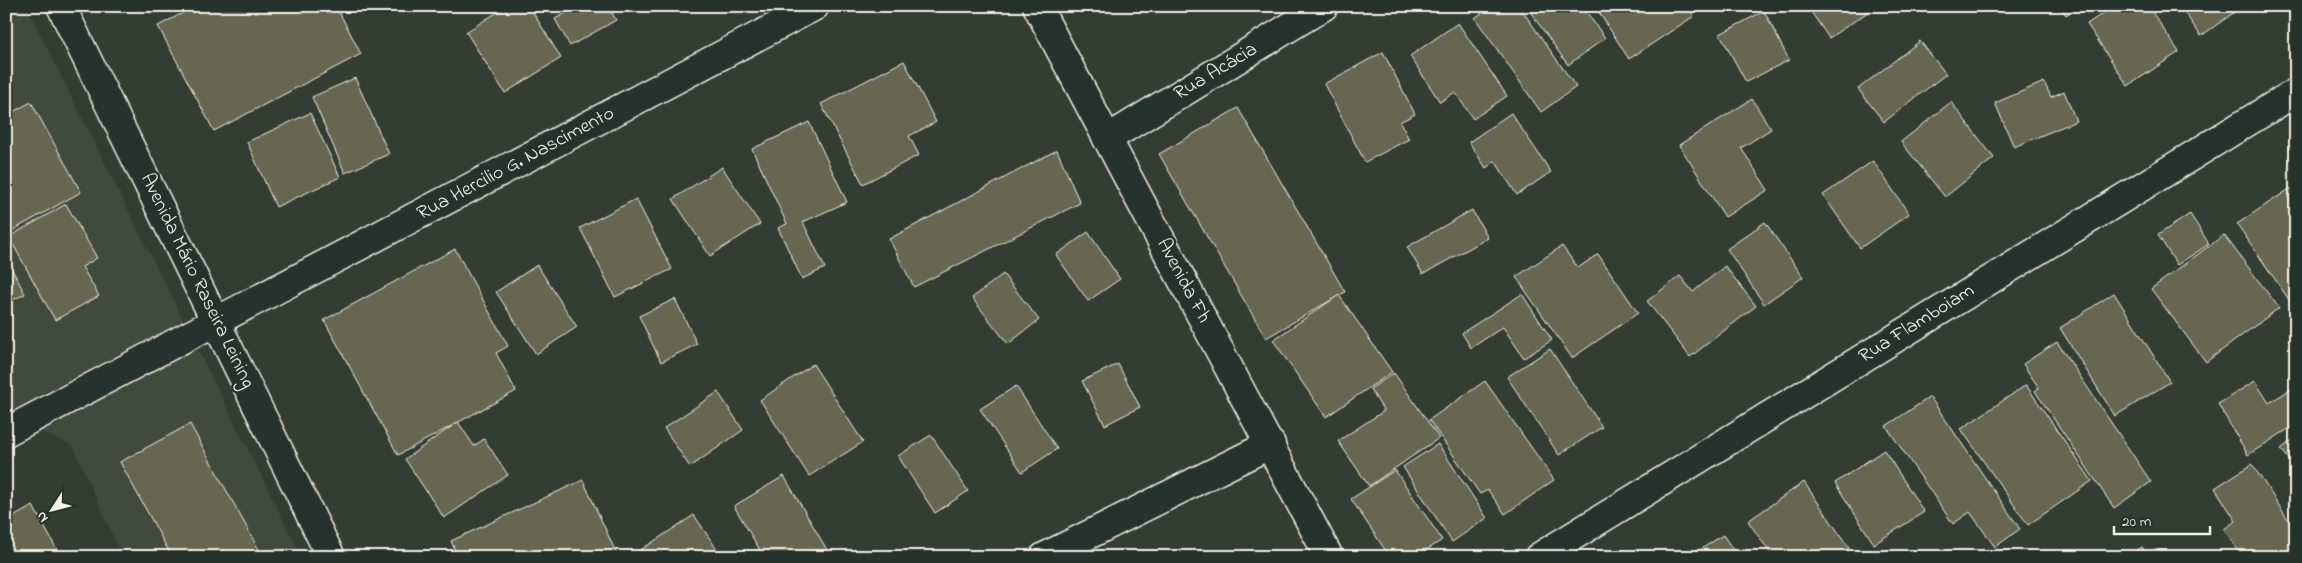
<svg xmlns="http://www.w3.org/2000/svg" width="2302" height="563" viewBox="0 0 2302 563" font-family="'Indie Flower',sans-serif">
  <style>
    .built { fill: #42493d }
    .building { fill: #666651; stroke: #f4f1e8 }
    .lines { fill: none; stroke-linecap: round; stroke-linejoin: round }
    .minor-casing { stroke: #f4f1e8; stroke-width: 31 }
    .minor { stroke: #26332d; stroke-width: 28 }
    .labels { text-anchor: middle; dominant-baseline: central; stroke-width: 4.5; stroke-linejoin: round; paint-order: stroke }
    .street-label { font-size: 20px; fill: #f4f1e8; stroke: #26332d }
  </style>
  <rect width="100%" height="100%" fill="#333d34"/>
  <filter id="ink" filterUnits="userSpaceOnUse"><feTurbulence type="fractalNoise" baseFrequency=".02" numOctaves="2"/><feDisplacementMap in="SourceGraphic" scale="10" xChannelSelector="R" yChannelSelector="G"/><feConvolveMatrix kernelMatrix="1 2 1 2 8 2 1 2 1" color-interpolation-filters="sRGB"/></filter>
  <g filter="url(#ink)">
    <polygon class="built" points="6,6 26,6 302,557 122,557 73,446 6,417"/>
    <g class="building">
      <polygon points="196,6 336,6 361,54 214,131 158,26"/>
      <polygon points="507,6 529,6 561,58 505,93 466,32"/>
      <polygon points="574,6 608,6 616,20 570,46 555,19 575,8"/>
      <polygon points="1491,6 1519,6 1576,87 1541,112 1475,18"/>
      <polygon points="1526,6 1582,6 1605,38 1568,65"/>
      <polygon points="1595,6 1687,6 1694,16 1629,59"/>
      <polygon points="1807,6 1877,6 1829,38"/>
      <polygon points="2060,6 2078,6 2066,15"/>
      <polygon points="2114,6 2148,6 2179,52 2128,86 2087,24"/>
      <polygon points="2180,6 2243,6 2201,36"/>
      <polygon points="1764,11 1789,60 1746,82 1720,34"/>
      <polygon points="1458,23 1507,96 1473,119 1455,92 1440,102 1410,56"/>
      <polygon points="1920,41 1946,74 1884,122 1858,89"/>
      <polygon points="1383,52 1415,114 1400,122 1409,139 1365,162 1324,84"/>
      <polygon points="904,61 936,122 909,136 919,155 863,184 821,104"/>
      <polygon points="355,78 389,154 345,173 312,97"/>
      <polygon points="2044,82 2051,97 2064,91 2076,121 2014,147 1995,103"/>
      <polygon points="1752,99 1771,129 1741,148 1768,190 1725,217 1679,145"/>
      <polygon points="31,102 81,192 6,234 6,116"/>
      <polygon points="1951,102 1994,158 1945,197 1901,142"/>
      <polygon points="1238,108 1345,292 1266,338 1159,154"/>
      <polygon points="310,113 340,177 276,207 247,142"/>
      <polygon points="1511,113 1551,172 1517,195 1495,161 1486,168 1469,142"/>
      <polygon points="809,122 847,202 803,222 825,268 802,279 778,228 787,224 752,149"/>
      <polygon points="1057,150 1080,203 914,287 889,239"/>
      <polygon points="1873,161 1909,214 1860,248 1823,195"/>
      <polygon points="722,167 760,224 710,256 673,199"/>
      <polygon points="2291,188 2296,195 2296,310 2237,224"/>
      <polygon points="636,199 672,269 615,297 580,228"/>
      <polygon points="66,204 97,258 82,267 99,296 55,320 9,237"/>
      <polygon points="1472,210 1488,238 1423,274 1407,247"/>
      <polygon points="2190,214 2209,244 2177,265 2158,235"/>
      <polygon points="1765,222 1803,277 1764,304 1727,249"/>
      <polygon points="1088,232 1120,279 1088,301 1056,255"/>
      <polygon points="2224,235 2279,308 2206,362 2151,289"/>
      <polygon points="1562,246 1578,268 1598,254 1638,313 1572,358 1516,277"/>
      <polygon points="455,249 508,346 496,353 516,391 398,455 324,320"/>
      <polygon points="6,258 25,294 6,303"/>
      <polygon points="537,265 577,327 536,354 496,292"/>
      <polygon points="1725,266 1756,306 1690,357 1647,301 1680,276 1693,292"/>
      <polygon points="1003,274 1039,320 1008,344 972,298"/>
      <polygon points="2114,293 2170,382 2115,416 2060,328"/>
      <polygon points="1522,294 1552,340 1524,358 1503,327 1471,348 1462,333"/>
      <polygon points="1339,295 1392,372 1326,417 1273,340"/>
      <polygon points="675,299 697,344 661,362 639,316"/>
      <polygon points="2057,342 2151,482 2114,508 2035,391 2039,388 2023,364"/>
      <polygon points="1550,349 1602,427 1559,455 1507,377"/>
      <polygon points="813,364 863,442 809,476 760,400"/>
      <polygon points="1118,364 1140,407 1105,425 1082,381"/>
      <polygon points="1394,373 1439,438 1369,486 1338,441 1384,411 1370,389"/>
      <polygon points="1485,381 1554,480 1505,514 1488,490 1480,494 1429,420"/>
      <polygon points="2255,381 2269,403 2296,386 2296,424 2248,455 2218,404"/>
      <polygon points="2026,385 2092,481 2028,525 1961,429"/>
      <polygon points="1016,386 1057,449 1022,472 980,409"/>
      <polygon points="718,392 743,430 690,467 664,428"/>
      <polygon points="1930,397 2020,529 1995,547 1970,512 1953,524 1886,426"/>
      <polygon points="458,422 474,446 484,439 508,475 444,518 405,459"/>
      <polygon points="190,424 263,557 172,557 120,462"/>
      <polygon points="931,435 968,491 935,513 898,456"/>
      <polygon points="2296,437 2296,468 2281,449"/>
      <polygon points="1438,444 1487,518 1452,542 1403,467"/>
      <polygon points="1884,450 1924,512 1874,544 1835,483"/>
      <polygon points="2252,464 2296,532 2296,557 2242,557 2224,529 2236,521 2215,488"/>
      <polygon points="1395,470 1442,540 1416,557 1390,557 1351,499"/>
      <polygon points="784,476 830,555 828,557 764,557 734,506"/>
      <polygon points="583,480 618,557 458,557 451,541"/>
      <polygon points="1804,482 1849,548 1836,557 1773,557 1748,521"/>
      <polygon points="33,506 61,557 6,557 6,521"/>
      <polygon points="694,515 722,557 634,557 633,555"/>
      <polygon points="1723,535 1738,557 1689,557"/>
      <polygon points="2142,547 2149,557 2128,557"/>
    </g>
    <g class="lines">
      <g class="minor-casing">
        <g id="minor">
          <polyline points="61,6 331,557"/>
          <polyline points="1037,6 1329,557"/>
          <polyline points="1107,139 1324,6"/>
          <polyline points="6,432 815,6"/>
          <polyline points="1044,557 1271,444"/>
          <polyline points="1539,557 2296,92"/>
        </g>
      </g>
      <use href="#minor" class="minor"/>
    </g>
  </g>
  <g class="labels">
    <g class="street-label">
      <text transform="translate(1216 72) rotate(-31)">Rua Acácia</text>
      <text transform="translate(516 164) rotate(-28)">Rua Hercilio G. Nascimento</text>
      <text transform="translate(197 281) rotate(64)">Avenida Mário Raseira Leining</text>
      <text transform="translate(1183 281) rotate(62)">Avenida Fh</text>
      <text transform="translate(1917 324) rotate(-32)">Rua Flamboiam</text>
    </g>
  </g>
  <rect width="2302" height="563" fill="none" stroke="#26332d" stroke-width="25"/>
  <rect x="12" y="12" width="2277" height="538" fill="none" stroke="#f4f1e8" stroke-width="2" filter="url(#ink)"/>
  <g transform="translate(52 510) rotate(234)" stroke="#26332d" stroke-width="4" paint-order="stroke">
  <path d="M0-4L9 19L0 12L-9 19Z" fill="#f4f1e8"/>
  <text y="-8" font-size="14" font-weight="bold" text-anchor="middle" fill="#f4f1e8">N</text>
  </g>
  <path d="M2114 526v8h96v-8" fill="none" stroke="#f4f1e8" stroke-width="2.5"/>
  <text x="2122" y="526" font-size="15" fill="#f4f1e8" stroke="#26332d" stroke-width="4" paint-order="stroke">20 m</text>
</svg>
